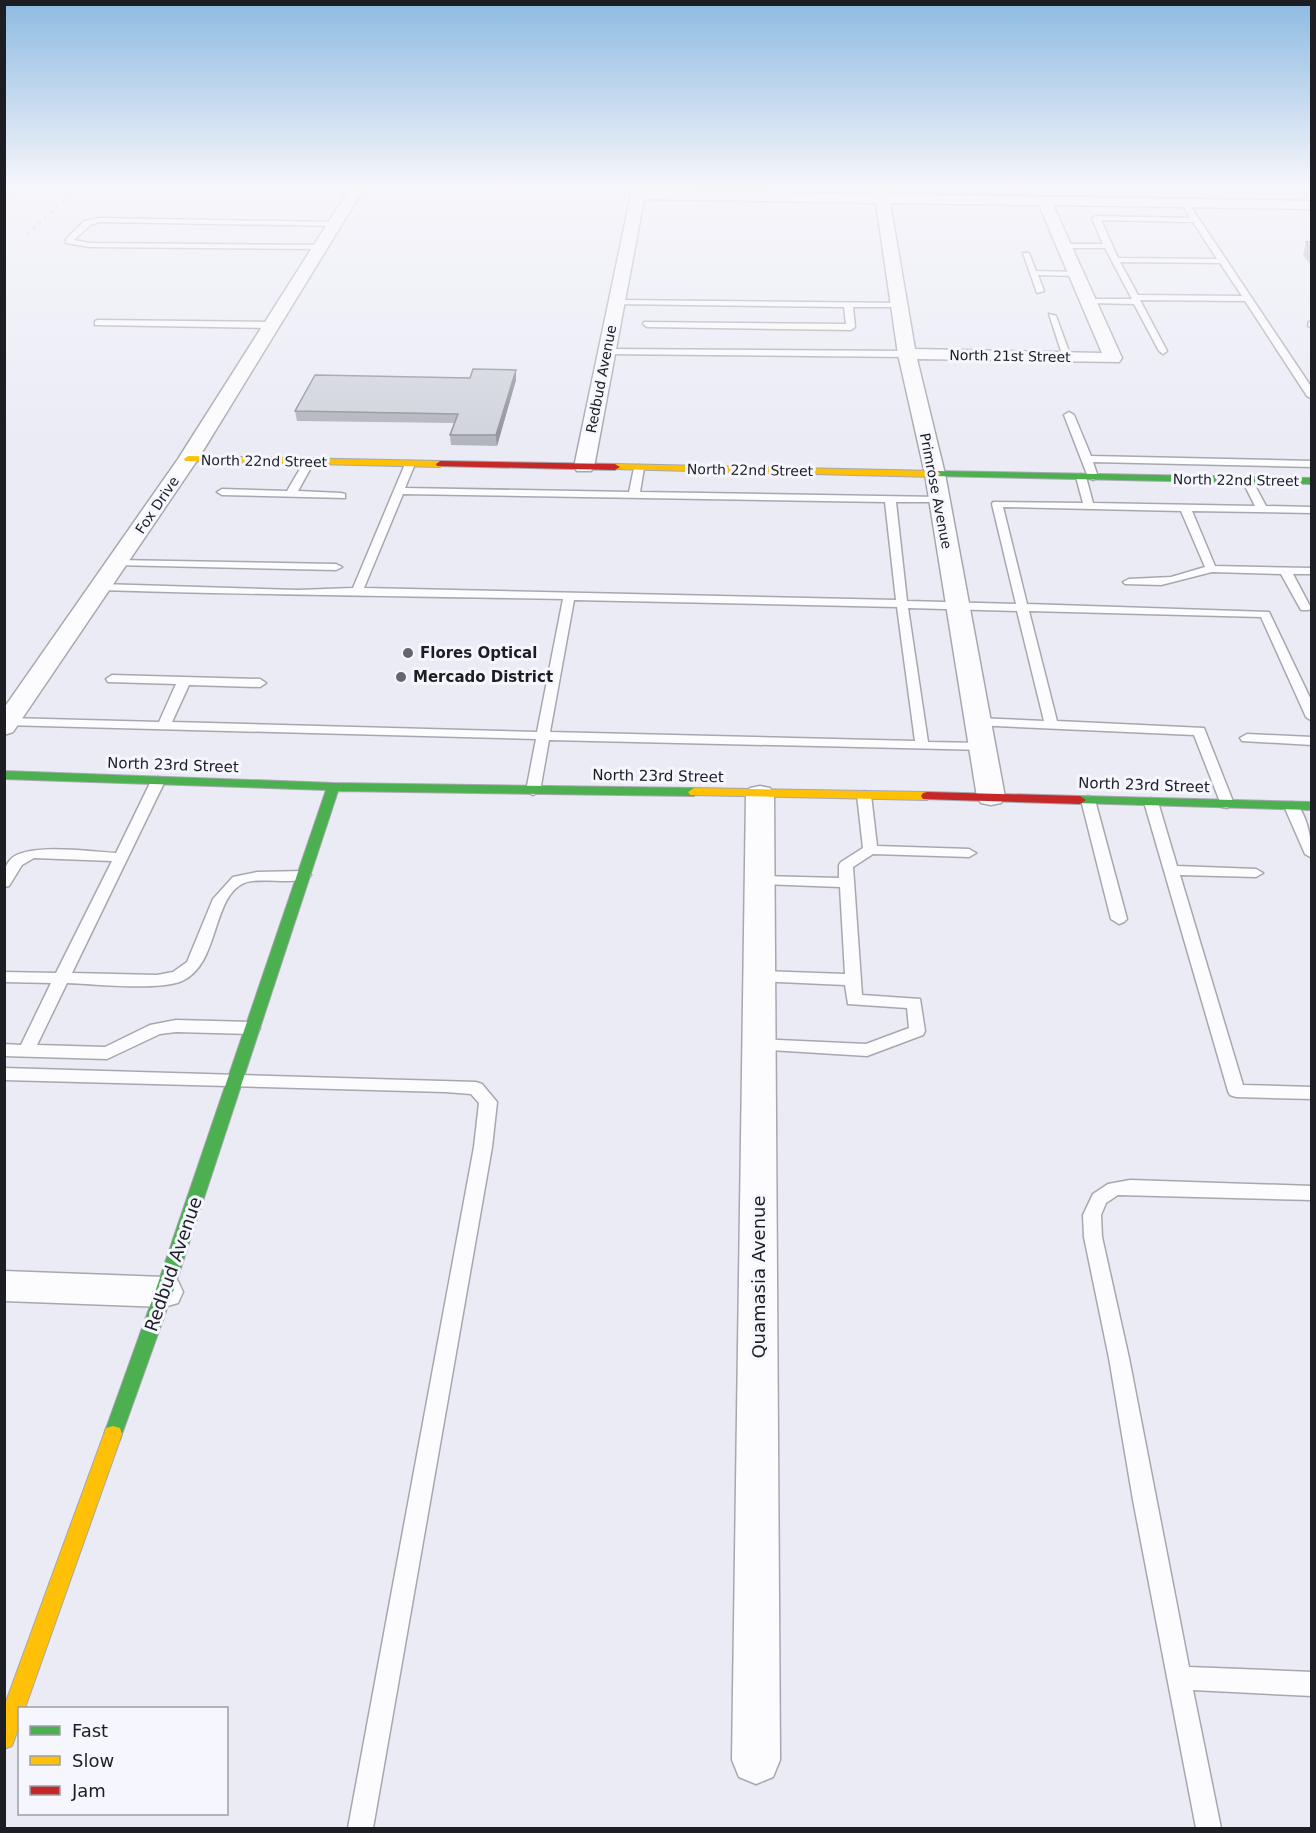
<svg xmlns="http://www.w3.org/2000/svg" width="1316" height="1833" viewBox="0 0 1316 1833" font-family="'DejaVu Sans',sans-serif">
  <style>
    .lines { fill: none; stroke-linecap: round; stroke-linejoin: round }
    .lane-casing { stroke: #a7a7ae; stroke-width: 3 }
    .street-casing { stroke: #a7a7ae; stroke-width: 3 }
    .fast-casing { stroke: #a7a7ae; stroke-width: 2 }
    .slow-casing { stroke: #a7a7ae; stroke-width: 2 }
    .jam-casing { stroke: #a7a7ae; stroke-width: 2 }
    .lane { fill: #fcfcfe; fill-rule: evenodd }
    .street { fill: #fcfcfe; fill-rule: evenodd }
    .fast { fill: #4caf50; fill-rule: evenodd }
    .slow { fill: #ffc107; fill-rule: evenodd }
    .jam { fill: #c62828; fill-rule: evenodd }
    .rail { stroke: #c2c2c6; stroke-width: 2; stroke-dasharray: 4 4; stroke-linecap: butt }
    .wall { fill: #b3b5bc }
    .shaded-wall { fill: #929499 }
    .building { fill: #d0d3db; stroke: #929499; stroke-width: 1.5 }
    .poi-dot { fill: #65656e; stroke: #f6f6fe; stroke-width: 2 }
    .labels { text-anchor: middle; dominant-baseline: central; stroke-width: 6; stroke-linejoin: round; paint-order: stroke }
    .far-street-label { font-size: 14px; fill: #1d1d24; stroke: #f6f6fe }
    .poi-label { font-size: 15px; font-weight: bold; fill: #1d1d24; stroke: #f6f6fe; text-anchor: start }
    .street-label { font-size: 15px; fill: #1d1d24; stroke: #f6f6fe }
    .near-street-label { font-size: 18px; fill: #1d1d24; stroke: #f6f6fe }
  </style>
  <rect width="100%" height="100%" fill="#ebebf6"/>
  <g class="lines">
    <g class="lane-casing">
      <g id="lane">
        <polygon points="12,185 20,185 4,197 4,191"/>
        <polygon points="694,185 805,185 802,187 697,187"/>
        <path d="M1181 201H1187L1312 388V399L1307 396 1245 301 1140 300 1167 351 1163 354 1159 351 1134 304 1089 303 1085 301 1089 299H1132L1105 248H1061V244H1103L1092 218 1096 216 1190 218ZM1101 220 1193 222 1217 259 1118 258ZM1120 262 1220 263 1242 296 1138 295Z"/>
        <polygon points="100,218 335,222 339,224 335,226 100,222 90,225 74,240 90,243 323,245 324,247 320,249 90,247 66,243 66,239 84,221"/>
        <polygon points="1023,253 1029,253 1036,271 1076,272 1080,274 1076,276 1038,275 1044,291 1037,293"/>
        <polygon points="617,300 899,303 903,305 899,307 853,307 855,327 851,330 647,327 643,324 644,322 846,324 844,307 614,304 613,302"/>
        <polygon points="1049,314 1056,316 1071,357 1070,359 1063,357"/>
        <polygon points="98,320 272,322 276,325 272,328 95,325 95,321"/>
        <polygon points="1309,322 1312,322 1312,328 1308,326"/>
        <polygon points="607,349 907,351 911,354 907,357 604,354 604,350"/>
        <polygon points="1069,412 1074,415 1091,456 1312,461 1312,467 1093,462 1098,477 1093,480 1088,477 1064,415"/>
        <polygon points="309,459 314,462 298,491 341,493 345,494 345,498 222,495 217,492 222,489 287,491 304,462"/>
        <path d="M410 461 415 464 405 488 629 492 634 468 639 465 644 468 640 492 939 497 944 500 943 502H896L907 601 1016 604 992 504 993 502 1083 503 1076 477 1081 474 1086 477 1093 503 1255 506 1242 480 1251 478 1266 506 1312 507V513L1192 511 1215 566 1312 568V574H1293L1311 608 1309 610H1301L1281 574 1212 572 1161 585 1125 584 1123 582 1129 579 1171 577 1205 567 1181 511 1003 507 1027 604 1269 612 1312 702V721L1306 717 1261 617 1029 611 1057 721 1204 728 1234 804 1227 808 1222 807 1194 735 973 725 972 722 973 719 978 718 1044 721 1017 611 908 608 928 742 982 743 989 747 987 750 549 740 540 791 533 795 526 791 536 739 4 725V719L8 718 159 722 176 684 108 682 106 679 112 675 260 679 266 683 260 687 189 685 172 722 537 732 563 599C409 596 255 595 101 590L95 587 101 584 298 590 353 588 405 464ZM403 494 885 502 896 600 364 588ZM574 600 897 607 915 741 550 732Z"/>
        <polygon points="117,560 336,564 342,567 336,570 113,565 113,561"/>
        <polygon points="1247,734 1312,737 1312,745 1242,741 1240,738"/>
        <path d="M158 777 165 781 72 973 157 975 173 972 187 962 213 899 233 877 257 872 304 871 311 875C301 887 261 876 244 883 211 898 220 964 182 981 158 991 95 984 67 983L37 1045 105 1047 150 1025 176 1020 252 1022 258 1024 260 1028 258 1032 252 1034 176 1032 160 1034 107 1059 4 1056V1044L21 1045 51 983 4 982V972L56 973 112 861 34 858 22 865 9 886 4 887C4 878 3 868 10 860 26 842 91 852 116 853L151 781Z"/>
        <polygon points="864,791 871,795 877,846 969,849 976,853 969,857 873,854 853,867 862,995 920,999 925,1031 923,1035 867,1056 753,1049 751,1045 753,1041 759,1039 866,1044 909,1028 907,1008 848,1004 845,985 759,981 751,976 759,971 845,974 840,887 760,884 753,880 760,876 839,878 839,865 841,862 863,848 857,795"/>
        <polygon points="1088,796 1095,800 1127,919 1124,922 1119,924 1111,919 1081,800"/>
        <polygon points="1151,798 1158,802 1177,866 1256,869 1263,873 1256,877 1180,875 1243,1085 1311,1087 1312,1099 1236,1097 1230,1095 1228,1091 1144,802"/>
        <path d="M1291 802C1307 806 1312 844 1312 858L1305 854 1284 806Z"/>
        <polygon points="4,1068 476,1082 482,1084 497,1102 492,1147 373,1828 348,1828 474,1147 479,1103 471,1094 445,1092 4,1080"/>
        <polygon points="1130,1180 1312,1186 1312,1200 1118,1195 1106,1203 1101,1215 1102,1237 1129,1358 1189,1667 1312,1672 1312,1696 1193,1690 1221,1828 1196,1828 1133,1500 1109,1358 1084,1237 1083,1215 1093,1194 1108,1184"/>
      </g>
    </g>
    <g class="street-casing">
      <g id="street">
        <polygon points="352,185 366,185 198,459 13,732 4,735 4,708 178,459"/>
        <path d="M633 185H647L646 191 874 194 873 185H887L889 194 1312 201V209L1053 205 1122 358 1119 362 917 359 945 474 1005 797 1001 803 991 805 981 803 977 797 925 474 898 354 876 203 644 199 594 467 591 471H577L574 467ZM890 203 1039 205 1102 353 915 349Z"/>
        <polygon points="760,786 770,788 774,794 780,1760 773,1777 756,1784 739,1777 732,1760 746,794 750,788"/>
        <polygon points="4,1271 164,1277 178,1281 183,1292 178,1303 164,1307 4,1301"/>
      </g>
    </g>
    <g class="fast-casing">
      <g id="fast">
        <polygon points="936,471 1312,478 1312,484 933,476 931,474"/>
        <polygon points="4,771 333,783 694,788 700,792 694,796 338,791 173,1292 122,1434 120,1440 113,1442 106,1440 104,1434 155,1292 326,790 4,779"/>
        <polygon points="1080,796 1312,802 1312,810 1076,803 1074,800"/>
      </g>
    </g>
    <g class="slow-casing">
      <g id="slow">
        <polygon points="188,456 440,461 444,464 440,467 185,461 184,459"/>
        <polygon points="615,464 936,471 941,474 936,477 612,469 610,467"/>
        <polygon points="694,788 927,792 933,796 927,800 690,795 688,792"/>
        <path d="M113 1426 120 1428 122 1434 25 1708H20C20 1723 17 1733 12 1746L4 1749V1707L104 1434 106 1428Z"/>
      </g>
    </g>
    <g class="jam-casing">
      <g id="jam">
        <polygon points="440,461 615,464 620,467 615,470 437,466 436,464"/>
        <polygon points="927,792 1080,796 1086,800 1080,804 923,799 921,796 923,793"/>
      </g>
    </g>
    <use href="#lane" class="lane"/>
    <use href="#street" class="street"/>
    <use href="#fast" class="fast"/>
    <use href="#slow" class="slow"/>
    <use href="#jam" class="jam"/>
    <polyline class="rail" points="27,235 80,185"/>
  </g>
  <g class="wall">
    <polygon points="1306,242 1311,242 1311,265 1303,255"/>
    <polygon points="516,370 516,380 497,446 451,445 450,435 454,423 297,421 295,411"/>
  </g>
  <polygon class="shaded-wall" points="516,370 516,380 497,446 496,435"/>
  <g class="building">
    <polygon points="1306,242 1311,242 1311,249"/>
    <polygon points="473,369 516,370 496,435 450,435 458,414 295,411 315,375 470,378"/>
  </g>
  <linearGradient id="sky" x2="0" y2="1"><stop stop-color="#8dbae1"/><stop offset="0.42" stop-color="#f6f6fb"/><stop offset="1" stop-color="#f6f6fb" stop-opacity="0"/></linearGradient>
  <rect width="1316" height="442" fill="url(#sky)"/>
  <g class="poi-dot">
    <circle cx="408" cy="653" r="6"/>
    <circle cx="401" cy="677" r="6"/>
  </g>
  <g class="labels">
    <g class="far-street-label">
      <text transform="translate(1010 356) rotate(1)">North 21st Street</text>
      <text transform="translate(601 379) rotate(-79)">Redbud Avenue</text>
      <text transform="translate(264 461) rotate(1)">North 22nd Street</text>
      <text transform="translate(750 470) rotate(1)">North 22nd Street</text>
      <text transform="translate(1236 480) rotate(1)">North 22nd Street</text>
      <text transform="translate(936 491) rotate(79)">Primrose Avenue</text>
      <text transform="translate(157 505) rotate(-56)">Fox Drive</text>
    </g>
    <g class="poi-label">
      <text x="420" y="653">Flores Optical</text>
      <text x="413" y="677">Mercado District</text>
    </g>
    <g class="street-label">
      <text transform="translate(173 765) rotate(2)">North 23rd Street</text>
      <text transform="translate(658 776) rotate(1)">North 23rd Street</text>
      <text transform="translate(1144 785) rotate(2)">North 23rd Street</text>
    </g>
    <g class="near-street-label">
      <text transform="translate(173 1264) rotate(-71)">Redbud Avenue</text>
      <text transform="translate(758 1277) rotate(-90)">Quamasia Avenue</text>
    </g>
  </g>
  <rect width="1316" height="1833" fill="none" stroke="#1d1d24" stroke-width="12"/>
  <rect x="18" y="1707" width="210" height="108" fill="#f6f6fe" stroke="#9f9fa7" stroke-width="1.5"/>
  <rect x="30" y="1726" width="30" height="9" fill="#4caf50" stroke="#9f9fa7" stroke-width="1.5"/>
  <text x="72" y="1737" font-size="18" fill="#1d1d24">Fast</text>
  <rect x="30" y="1756" width="30" height="9" fill="#ffc107" stroke="#9f9fa7" stroke-width="1.5"/>
  <text x="72" y="1767" font-size="18" fill="#1d1d24">Slow</text>
  <rect x="30" y="1786" width="30" height="9" fill="#c62828" stroke="#9f9fa7" stroke-width="1.5"/>
  <text x="72" y="1797" font-size="18" fill="#1d1d24">Jam</text>
</svg>
